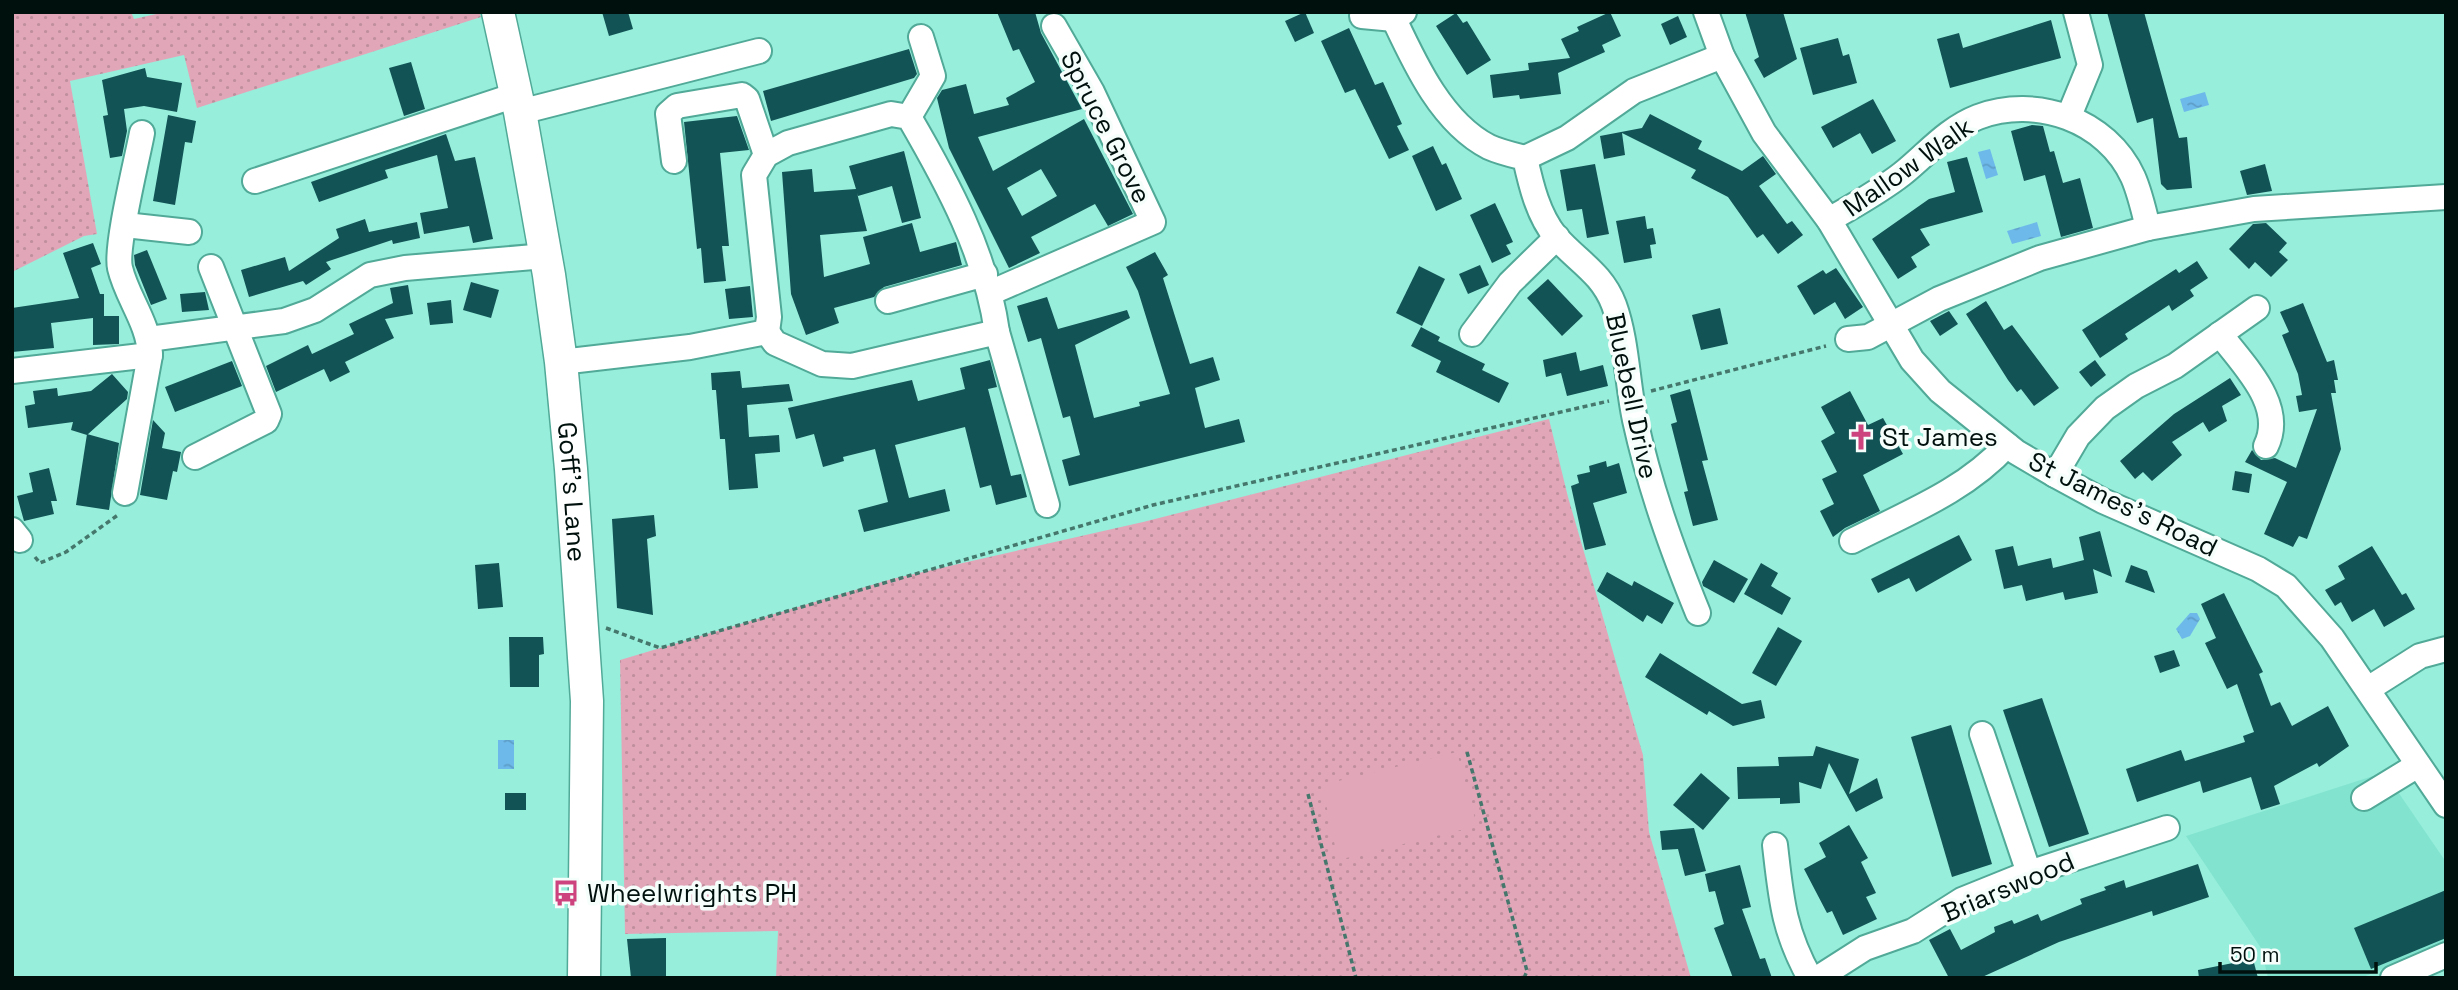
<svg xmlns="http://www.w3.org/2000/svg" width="2458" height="990" viewBox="0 0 2458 990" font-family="'Space Grotesk',sans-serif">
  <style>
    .built { fill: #82e4cf }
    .grass { fill: url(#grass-dots) }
    .pitch { fill: #e1a7b9 }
    .water { fill: url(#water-ripples) }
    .building { fill: #125355; fill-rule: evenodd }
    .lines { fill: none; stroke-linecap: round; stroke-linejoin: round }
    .minor-casing { stroke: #51a997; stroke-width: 28 }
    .major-casing { stroke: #51a997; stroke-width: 35 }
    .path { stroke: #46776c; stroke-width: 3.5; stroke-dasharray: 5 3.5; stroke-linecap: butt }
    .minor { stroke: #fff; stroke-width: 24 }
    .major { stroke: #fff; stroke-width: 32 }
    .labels { text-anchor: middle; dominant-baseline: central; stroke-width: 7; stroke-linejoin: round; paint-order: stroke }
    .street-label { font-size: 26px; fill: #00110d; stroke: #f6fefc }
    .poi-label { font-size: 26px; fill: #00110d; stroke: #f6fefc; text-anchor: start }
  </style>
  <defs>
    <pattern id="grass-dots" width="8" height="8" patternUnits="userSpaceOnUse" patternTransform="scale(1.75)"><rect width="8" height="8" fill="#e1a7b9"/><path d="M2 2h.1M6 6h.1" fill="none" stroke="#bf8f9e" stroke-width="1.8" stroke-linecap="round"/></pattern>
    <pattern id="water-ripples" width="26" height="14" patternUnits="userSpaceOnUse" patternTransform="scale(1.75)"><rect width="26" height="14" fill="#6db9ea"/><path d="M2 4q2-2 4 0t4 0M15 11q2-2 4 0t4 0" fill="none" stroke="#5d9ec8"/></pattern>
  </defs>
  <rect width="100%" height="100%" fill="#97eedb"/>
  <polygon class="built" points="2373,776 2396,789 2446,862 2446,942 2361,978 2268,978 2261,948 2186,836"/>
  <g class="grass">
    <polygon points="12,12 131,12 134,19 165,12 479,12 481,17 197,108 184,55 70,81 97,234 84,236 12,272"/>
    <polygon points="1549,419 1568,497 1643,755 1649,832 1691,978 776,978 778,931 625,934 620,660 892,579 1143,522"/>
  </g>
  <polygon class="pitch" points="1457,752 1477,826 1338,860 1322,785"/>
  <g class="water">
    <polygon points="2205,92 2209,105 2184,112 2180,99"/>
    <polygon points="1990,149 1998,175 1986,179 1978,152"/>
    <polygon points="2037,222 2041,236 2012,244 2007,231"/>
    <polygon points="2190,613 2197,613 2200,619 2190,636 2182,639 2176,629"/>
    <rect x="498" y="740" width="16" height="29"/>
  </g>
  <g class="building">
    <polygon points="602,12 628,12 633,29 609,36"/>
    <path d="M997 12H1035L1041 33 1082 109 978 137 993 171 1084 119 1133 214 1108 226 1095 204 1031 237 1040 253 1009 268 949 148 937 98 942 90 966 84 974 114 1009 105 1006 98 1035 82 1019 49 1013 51ZM1041 169 1057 196 1022 216 1007 188Z"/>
    <polygon points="1305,12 1314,33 1295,42 1285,21"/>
    <polygon points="1610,12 1621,36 1602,45 1605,52 1558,73 1561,94 1520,99 1519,95 1493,98 1490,75 1529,70 1528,63 1570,58 1561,39 1579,31 1577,27"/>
    <polygon points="1745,12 1783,12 1797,59 1764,78 1754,60 1759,57"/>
    <polygon points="2107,12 2144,12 2179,138 2187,137 2192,188 2167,190 2161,184 2153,118 2137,123"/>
    <polygon points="1456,13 1463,23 1467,21 1491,60 1467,75 1436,26"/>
    <polygon points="1678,16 1687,37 1670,45 1661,24"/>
    <polygon points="2051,20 2061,58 1950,88 1937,39 1959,33 1963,48"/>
    <polygon points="1349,28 1375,85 1383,82 1402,124 1397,126 1409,150 1389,159 1355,89 1345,93 1321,41"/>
    <polygon points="1838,38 1843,56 1849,54 1857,83 1813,95 1800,48"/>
    <polygon points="909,49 917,74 914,78 771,121 763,91"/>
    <polygon points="411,62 425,109 404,116 389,68"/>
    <polygon points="145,68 147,77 182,83 177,112 144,106 124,109 127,131 122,156 110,158 103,116 108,115 102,80"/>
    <polygon points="1873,99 1896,141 1872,154 1860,133 1833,148 1821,127"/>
    <polygon points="1650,114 1702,141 1698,149 1742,171 1763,156 1776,174 1759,186 1787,224 1792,221 1803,235 1778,254 1763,234 1757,238 1728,197 1691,178 1696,170 1622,133 1625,155 1604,159 1600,136 1642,128"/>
    <polygon points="168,115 196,121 192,143 185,142 175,205 153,201"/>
    <polygon points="737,116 749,150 720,153 729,246 722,246 726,281 704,283 701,248 697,249 684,122"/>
    <polygon points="2032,125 2043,126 2050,152 2054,151 2063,183 2080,178 2093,228 2061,237 2045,175 2024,181 2011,131"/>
    <polygon points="446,134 455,161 475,157 493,239 473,243 469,226 424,234 420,213 448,208 437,155 385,170 388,178 319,202 311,182"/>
    <polygon points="1433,146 1442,165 1446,163 1462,199 1436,211 1412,156"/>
    <polygon points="904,151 921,218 902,223 892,186 858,196 857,193 867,231 820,235 824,277 870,264 863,237 912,223 920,252 956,242 962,265 884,287 874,297 834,308 839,323 806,335 791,294 782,172 812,169 814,192 856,189 849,166"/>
    <polygon points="1967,157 1983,212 1920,229 1930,245 1911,257 1917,267 1898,279 1872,239 1929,199 1955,192 1947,162"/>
    <polygon points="1595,164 1609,234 1587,238 1582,209 1567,211 1560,170"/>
    <polygon points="2265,164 2272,191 2247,195 2240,171"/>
    <polygon points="1495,203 1513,242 1506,245 1511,254 1492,263 1470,215"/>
    <polygon points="1645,216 1647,229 1653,228 1656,244 1650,245 1652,258 1624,263 1616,221"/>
    <polygon points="365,219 369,232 417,222 420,238 393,244 392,240 326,262 331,269 306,285 303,281 249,297 241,270 285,257 289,271 339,238 336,229"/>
    <polygon points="2266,223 2287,243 2279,252 2288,260 2271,277 2255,262 2249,269 2229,249 2253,224"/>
    <polygon points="93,243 101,264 91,268 100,294 104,294 104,316 119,316 119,344 93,345 93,318 51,323 54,348 12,352 12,308 79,298 63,253"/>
    <polygon points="147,250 167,299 151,305 135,265 134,255"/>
    <polygon points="1155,252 1168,275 1163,278 1190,364 1213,357 1220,380 1195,388 1205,428 1239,419 1245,442 1069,486 1062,460 1080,455 1070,416 1063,418 1041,338 1028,342 1017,306 1047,297 1058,329 1127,310 1130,318 1075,345 1094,418 1140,406 1139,402 1170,394 1138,291 1126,267"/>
    <polygon points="2197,261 2208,278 2190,290 2194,296 2172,311 2169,305 2125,334 2128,339 2100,358 2082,330 2176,269 2179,273"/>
    <polygon points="1480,265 1489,285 1468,294 1459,274"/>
    <polygon points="1419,266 1445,279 1422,326 1396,313"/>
    <polygon points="1836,268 1863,307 1845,319 1835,302 1814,315 1797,286 1823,270 1826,274"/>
    <polygon points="1548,279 1583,316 1562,336 1527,298"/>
    <polygon points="471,282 499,290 491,318 463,310"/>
    <polygon points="408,285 413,314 385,319 394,338 345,362 350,372 330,382 324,369 276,392 266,366 308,345 312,354 354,334 349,324 393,303 390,288"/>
    <polygon points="750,286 753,317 729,319 725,289"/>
    <polygon points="205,292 209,310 182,312 180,294"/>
    <polygon points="451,300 453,323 430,325 427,303"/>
    <polygon points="1986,301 2004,330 2012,325 2059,388 2034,406 2021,389 2017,392 2008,380 1966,314"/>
    <polygon points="2303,303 2327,362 2334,360 2338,380 2334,380 2336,393 2331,393 2341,449 2307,539 2299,536 2293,547 2264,534 2287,482 2245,462 2252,450 2261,460 2275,458 2296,468 2317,409 2299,412 2296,396 2302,395 2298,374 2282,335 2289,332 2280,312"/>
    <polygon points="1720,308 1728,344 1701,350 1692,315"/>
    <polygon points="1949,311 1958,324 1940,336 1930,321"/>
    <polygon points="1421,327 1440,337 1438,341 1485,364 1482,370 1509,383 1499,403 1436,372 1441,361 1411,346"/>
    <polygon points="1576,352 1580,371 1603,365 1608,386 1567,396 1561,373 1546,377 1543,360"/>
    <polygon points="990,360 997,387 988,389 1011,476 1021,474 1027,497 996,505 991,485 980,488 965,427 895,445 909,498 945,489 950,511 864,532 858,510 888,502 875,449 843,457 844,461 823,467 814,434 796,439 788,408 912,380 918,401 965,389 960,368"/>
    <polygon points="2095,360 2106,375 2091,387 2079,372"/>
    <polygon points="232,361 242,386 175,412 165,387"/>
    <polygon points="740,371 742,388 789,384 793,401 747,405 749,437 779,435 780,452 755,454 758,488 729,490 725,439 720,439 716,390 712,390 711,373"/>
    <polygon points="112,374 128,392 127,399 87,435 71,430 73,422 28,428 25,406 35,404 33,391 57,388 58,396 91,391"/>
    <polygon points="2230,378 2241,395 2222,406 2227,421 2209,432 2203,422 2172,442 2182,455 2152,481 2143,472 2135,479 2120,461 2174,414"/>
    <polygon points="1690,389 1708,460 1702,461 1718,520 1693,526 1684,492 1688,491 1671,424 1677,422 1670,395"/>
    <polygon points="1850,391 1868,425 1883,418 1903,454 1863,475 1880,511 1845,528 1833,537 1820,511 1834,504 1822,479 1837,472 1821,441 1835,433 1821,407"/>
    <polygon points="153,420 165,433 162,448 181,452 177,472 173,471 167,500 140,495"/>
    <polygon points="87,434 119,443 109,510 76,505"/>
    <polygon points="1606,461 1607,467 1619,463 1627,493 1593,503 1606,545 1585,550 1571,486 1579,483 1577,475 1590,472 1589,466"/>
    <polygon points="49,468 57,501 51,501 54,514 24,521 17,496 33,492 29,473"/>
    <polygon points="2235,471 2252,474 2249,493 2232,490"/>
    <polygon points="654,515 656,536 647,539 653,615 617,608 612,519"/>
    <polygon points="2100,531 2112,577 2093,569 2098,593 2065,600 2063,592 2026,601 2022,585 2004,589 1995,550 2013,546 2018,566 2051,558 2053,568 2084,560 2079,537"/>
    <polygon points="1959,535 1972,560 1916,592 1909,578 1878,593 1871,579"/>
    <polygon points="2372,546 2402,595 2406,593 2415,609 2384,627 2374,609 2352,622 2341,602 2335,606 2325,590 2345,579 2338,566"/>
    <polygon points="1714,560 1748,579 1734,603 1703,586 1702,582"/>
    <polygon points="499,563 503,607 478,609 475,565"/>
    <polygon points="1761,563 1778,573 1771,586 1791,598 1782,615 1744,594"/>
    <polygon points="2131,565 2147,571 2155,593 2125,582"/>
    <polygon points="1607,572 1632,586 1634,581 1674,603 1662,624 1647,615 1643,622 1597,591"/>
    <polygon points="2224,593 2263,672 2259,674 2271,706 2280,702 2292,726 2328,706 2349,746 2319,767 2317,763 2274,786 2280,804 2261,810 2251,777 2203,793 2200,781 2137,802 2126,769 2181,750 2185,761 2245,742 2243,736 2254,732 2237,684 2227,689 2205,643 2216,638 2201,604"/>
    <polygon points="1778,627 1802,641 1776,686 1752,673"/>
    <polygon points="509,637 543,637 544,654 539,655 539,687 510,687"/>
    <polygon points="2174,650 2180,666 2160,673 2154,656"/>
    <polygon points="1660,653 1742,704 1761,700 1765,718 1733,726 1709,711 1707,715 1645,677"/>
    <polygon points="2042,698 2089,834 2049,847 2003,710"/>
    <polygon points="1951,725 1992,864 1952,877 1911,737"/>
    <polygon points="1816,746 1859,759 1849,794 1877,778 1883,798 1856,812 1829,763 1821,789 1799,782 1800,803 1780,804 1780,798 1738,799 1737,767 1779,766 1778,757 1813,756"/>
    <polygon points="1701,773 1730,798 1703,830 1673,805"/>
    <rect x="505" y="793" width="21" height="17"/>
    <polygon points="1849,825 1868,858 1861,862 1876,893 1866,897 1877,919 1843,935 1832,911 1827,913 1804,869 1826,857 1819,843"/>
    <polygon points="1694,828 1706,871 1685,876 1678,849 1662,850 1660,831"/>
    <polygon points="2198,864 2209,897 2153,916 2152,911 2059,942 1980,978 1949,978 1929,940 1950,929 1961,950 1995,932 1994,927 2012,920 2014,924 2038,914 2041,921 2082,904 2080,899 2106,890 2104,887 2124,880 2126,888"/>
    <polygon points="1740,865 1751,907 1742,909 1760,959 1765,958 1772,978 1733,978 1714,928 1724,924 1715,891 1709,892 1705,874"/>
    <polygon points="2446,890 2446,938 2371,969 2354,928"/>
    <polygon points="666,938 666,978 631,978 627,939"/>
    <polygon points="2253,959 2258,978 2199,978 2198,970"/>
  </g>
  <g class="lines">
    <g class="minor-casing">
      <g id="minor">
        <polyline points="1706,12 1722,56 1764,133 1829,220 1912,360 1940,391 2016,452 2055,475 2103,501 2258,569 2286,586 2332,638 2446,805"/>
        <polyline points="1362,16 1394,19 1404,12"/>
        <path d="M1394 19C1415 64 1442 123 1489 147 1500 152 1513 155 1525 158 1531 185 1538 215 1556 237 1577 261 1602 273 1614 305 1627 341 1627 383 1635 420 1650 488 1672 549 1698 613"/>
        <polyline points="520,112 759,51"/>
        <polyline points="2069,116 2090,65 2076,12"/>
        <polyline points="909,117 933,76 921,37"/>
        <polyline points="1525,158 1567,138 1634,91 1722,56"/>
        <polyline points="674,161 668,114 677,106 742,95 747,99 766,155"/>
        <polyline points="255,181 516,95"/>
        <path d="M1829 220C1853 206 1879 192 1902 174 1927 154 1947 129 1978 117 2036 95 2107 120 2133 177 2140 193 2144 211 2148 228"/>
        <polyline points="125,225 189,232"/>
        <polyline points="992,292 1153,222 1092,92 1054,26"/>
        <polyline points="888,301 985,274"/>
        <path d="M767 332 769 317 754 175 766 155 788 143 891 114 909 117C948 184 986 254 997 332"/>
        <polyline points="1472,334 1510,283 1557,237"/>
        <path d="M2220 334C2243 365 2286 405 2266 446"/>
        <polyline points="149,339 284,321 315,310 370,275 405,268 545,256"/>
        <polyline points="1848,339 1868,337 1939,299 2040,258 2148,228 2254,209 2446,197"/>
        <polyline points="561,362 690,347 767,332 775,343 822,364 852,366 997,332 1047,505"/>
        <polyline points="12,371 150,355"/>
        <polyline points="195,457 266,421 269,414 211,267"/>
        <polyline points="2055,475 2078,436 2105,408 2136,386 2175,366 2257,308"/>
        <path d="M125 493 150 355C149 323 127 298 120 268 115 247 137 160 142 133"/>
        <polyline points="12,530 20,540"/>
        <path d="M1852 541C1907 513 1965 491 2007 445"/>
        <polyline points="2368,689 2420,656 2446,649"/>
        <polyline points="1982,734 2029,873"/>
        <polyline points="2364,798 2418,765"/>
        <path d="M1775 845C1781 897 1783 930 1810 978"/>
        <polyline points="1818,978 1865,948 1913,931 1962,900 2029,873 2167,828"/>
        <polyline points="2393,978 2446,955"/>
      </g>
    </g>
    <g class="major-casing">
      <g id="major">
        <path id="s1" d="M498 12 520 112 549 275 561 362 571 469 587 701 584 978"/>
      </g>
    </g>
    <g class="path">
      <polyline points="1651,391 1826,346"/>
      <polyline points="35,557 40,563 66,552 118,515"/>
      <polyline points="606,628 660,648 1153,505 1609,401"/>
      <polyline points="1467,752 1527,971 1524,978"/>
      <polyline points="1308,794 1356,978"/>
    </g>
    <use href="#minor" class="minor"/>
    <use href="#major" class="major"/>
  </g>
  <defs>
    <g id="church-bare" transform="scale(2.1)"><path d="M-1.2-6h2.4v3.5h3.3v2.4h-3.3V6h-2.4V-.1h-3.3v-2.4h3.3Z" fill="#cd437d" stroke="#f6fefc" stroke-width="2.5" paint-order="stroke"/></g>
    <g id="bus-bare" transform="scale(2.1)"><path d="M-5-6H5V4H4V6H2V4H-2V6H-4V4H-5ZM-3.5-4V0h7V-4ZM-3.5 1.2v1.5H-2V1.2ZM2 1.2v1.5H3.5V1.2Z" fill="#cd437d" stroke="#f6fefc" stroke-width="2.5" paint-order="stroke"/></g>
  </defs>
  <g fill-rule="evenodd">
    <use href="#church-bare" x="1861" y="437"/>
    <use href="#bus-bare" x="566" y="893"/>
  </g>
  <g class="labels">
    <g class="street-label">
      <text transform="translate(1106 127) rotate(63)">Spruce Grove</text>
      <text transform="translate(1908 167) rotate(-35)">Mallow Walk</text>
      <text transform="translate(1632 396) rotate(78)">Bluebell Drive</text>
      <text stroke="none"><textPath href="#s1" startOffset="486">Goff's Lane</textPath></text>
      <text transform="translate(2123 504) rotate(26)">St James's Road</text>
      <text transform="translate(2008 887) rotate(-23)">Briarswood</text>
    </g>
    <g class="poi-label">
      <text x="1882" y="437">St James</text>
      <text x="587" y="893">Wheelwrights PH</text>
    </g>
  </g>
  <rect width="2458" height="990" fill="none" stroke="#00110d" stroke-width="28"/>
  <path d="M2220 962v10h156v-10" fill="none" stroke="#00110d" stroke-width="3.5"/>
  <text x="2230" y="962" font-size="21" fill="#00110d" stroke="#f6fefc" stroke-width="5" paint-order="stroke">50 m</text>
</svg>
